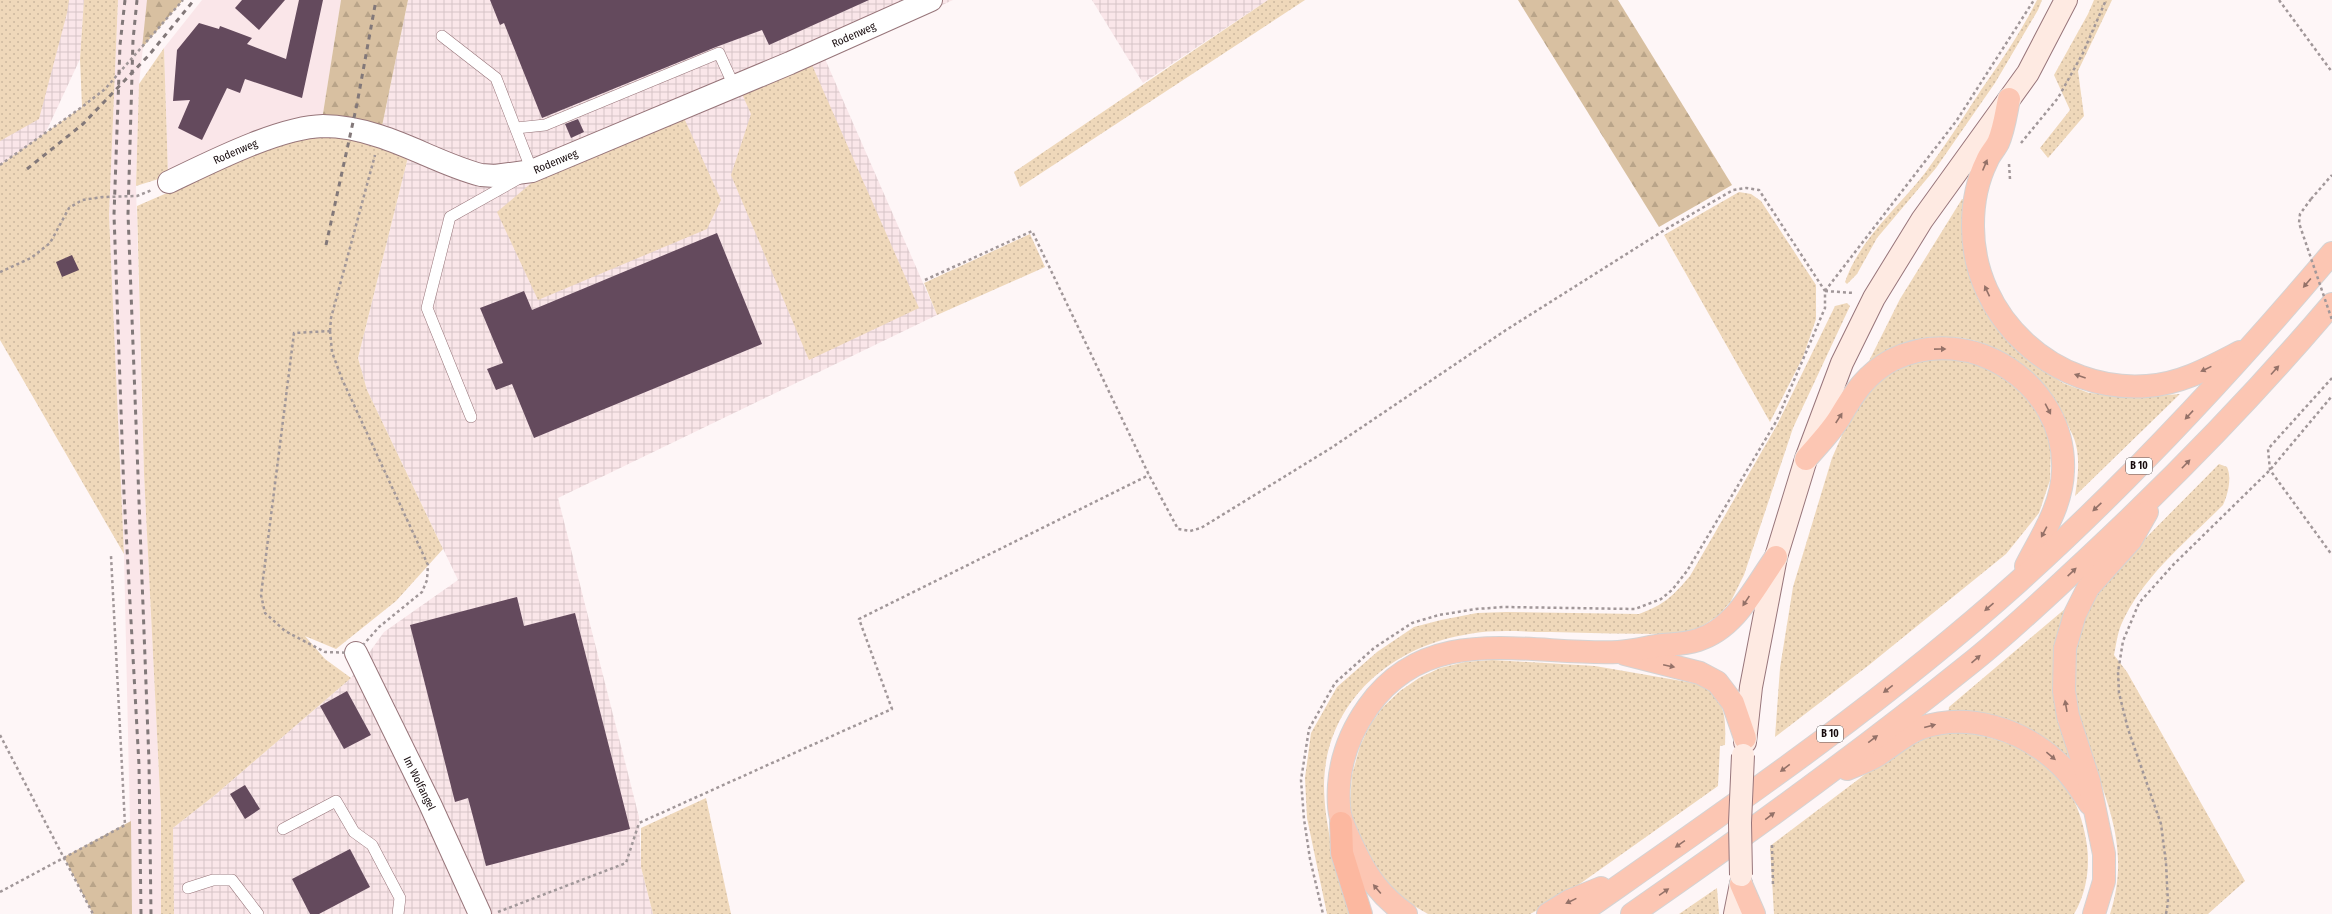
<svg xmlns="http://www.w3.org/2000/svg" width="2332" height="914" viewBox="0 0 2332 914" font-family="'Fira Sans Condensed',sans-serif">
  <style>
    .built { fill: #fae6e9 }
    .industrial { fill: url(#industrial-grid) }
    .grass { fill: url(#grass-dots) }
    .forest { fill: url(#forest-firs) }
    .building { fill: #644a5d }
    .lines { fill: none; stroke-linecap: round; stroke-linejoin: round }
    .service-casing { stroke: #97757a; stroke-width: 12 }
    .minor-casing { stroke: #97757a; stroke-width: 24 }
    .secondary-casing { stroke: #97757a; stroke-width: 24 }
    .trunk-casing { stroke: #d5d3d3; stroke-width: 24 }
    .motorway-casing { stroke: #d5d3d3; stroke-width: 24 }
    .path { stroke: #a19799; stroke-width: 2.5; stroke-dasharray: 3 3; stroke-linecap: butt }
    .service { stroke: #fff; stroke-width: 11 }
    .minor { stroke: #fff; stroke-width: 22 }
    .secondary { stroke: #feeae2; stroke-width: 22 }
    .trunk { stroke: #fcc6b3; stroke-width: 22 }
    .motorway { stroke: #fcb8a0; stroke-width: 22 }
    .rail { stroke: #827879; stroke-width: 3; stroke-dasharray: 5 5; stroke-linecap: butt }
    .secondary-bridge-casing { stroke: #97757a; stroke-width: 24; stroke-linecap: butt }
    .path-bridge { stroke: #a19799; stroke-width: 2.5; stroke-dasharray: 3 3; stroke-linecap: butt }
    .secondary-bridge { stroke: #feeae2; stroke-width: 22 }
    .oneway { fill: #947168 }
    .labels { text-anchor: middle; dominant-baseline: central; stroke-width: 4; stroke-linejoin: round; paint-order: stroke }
    .shield { fill: #fff; stroke: #5c5455; stroke-width: 1 }
    .shield-label { font-size: 10px; font-weight: bold; fill: #160a0c }
    .street-label { font-size: 11px; fill: #160a0c; stroke: #fff }
  </style>
  <defs>
    <pattern id="industrial-grid" width="8" height="8" patternUnits="userSpaceOnUse"><rect width="8" height="8" fill="#fae6e9"/><path d="M0 4h8M4 0v8" fill="none" stroke="#d6c4c7"/></pattern>
    <pattern id="grass-dots" width="8" height="8" patternUnits="userSpaceOnUse"><rect width="8" height="8" fill="#efd8ba"/><path d="M2 2h.1M6 6h.1" fill="none" stroke="#ccb89f" stroke-width="1.8" stroke-linecap="round"/></pattern>
    <pattern id="forest-firs" width="22" height="20" patternUnits="userSpaceOnUse"><rect width="22" height="20" fill="#d8c0a1"/><path d="M5 1l3.5 6h-7zM16 11l3.5 6h-7z" fill="#b9a489"/></pattern>
  </defs>
  <rect width="100%" height="100%" fill="#fef6f7"/>
  <g class="built">
    <polygon points="118,0 148,0 139,84 136,186 144,474 161,814 161,914 132,914 124,554 109,215"/>
    <polygon points="202,0 341,0 321,126 168,176 164,48"/>
  </g>
  <g class="industrial">
    <polygon points="0,0 84,0 80,59 45,134 0,165"/>
    <polygon points="408,0 953,0 825,59 937,315 558,498 639,817 641,867 653,914 174,914 173,828 215,795 351,678 384,632 458,580 367,390 358,358 410,149 380,136"/>
    <polygon points="1092,0 1268,0 1143,83"/>
  </g>
  <g class="grass">
    <polygon points="0,0 69,0 67,13 39,119 0,141"/>
    <polygon points="84,0 118,0 109,215 124,554 0,340 0,165 82,107 80,59"/>
    <polygon points="1268,0 1305,0 1020,187 1014,172"/>
    <path d="M2037 0H2042L2038 10 1995 83 1936 168 1877 238 1857 274 1847 284 1845 282C1860 238 1898 208 1925 173 1945 146 1963 118 1981 90 2001 61 2021 32 2037 0Z"/>
    <polygon points="2094,0 2112,0 2078,71 2084,116 2048,158 2040,148 2070,110 2054,75 2088,14"/>
    <polygon points="164,48 168,176 136,186 139,84"/>
    <polygon points="812,65 919,308 809,360 731,175 751,114 742,94"/>
    <polygon points="684,118 721,200 707,229 538,300 497,212 535,180"/>
    <polygon points="321,126 410,149 358,358 367,390 443,549 396,601 336,649 305,636 325,659 351,678 215,795 173,828 174,914 161,914 161,814 144,474 137,206"/>
    <polygon points="1739,192 1751,194 1761,201 1816,285 1816,319 1803,357 1770,422 1664,235"/>
    <path d="M1962 199 1966 200 1965 243 2041 368 2063 383 2089 393 2143 397 2180 394 2075 496C2078 477 2081 454 2073 436 2052 386 2008 339 1950 337 1920 336 1893 348 1868 363L1900 299Z"/>
    <polygon points="1030,234 1045,267 937,315 924,283"/>
    <path d="M1847 303 1850 306 1793 428 1744 575 1731 601 1719 615 1704 625 1691 631 1672 634C1632 634 1591 633 1551 632 1524 632 1496 629 1469 634 1392 646 1326 701 1324 784 1324 828 1338 871 1350 914H1327L1307 818 1305 778 1311 733 1337 687 1377 652 1414 627 1441 620 1477 613 1506 612 1639 614C1664 605 1673 596 1690 576L1777 425 1835 306Z"/>
    <polygon points="1936,356 1962,357 2005,374 2040,411 2051,443 2050,480 2039,513 2006,554 1869,665 1775,737 1780,668 1793,587 1832,458 1857,401 1889,370"/>
    <path d="M2219 464 2227 467C2232 478 2228 494 2223 505 2186 542 2142 577 2121 625 2117 635 2116 646 2114 655L2127 672 2245 881 2208 914H2110C2134 840 2099 791 2081 721 2078 710 2073 698 2073 686 2071 653 2080 622 2096 594 2106 575 2125 559 2140 544 2166 517 2193 491 2219 464Z"/>
    <polygon points="2066,608 2071,759 2058,748 2022,725 2008,721 1948,714 1949,707"/>
    <path d="M1492 660 1595 666 1699 684C1726 698 1726 717 1725 745L1720 746 1718 786 1557 900 1530 914H1428L1395 895 1376 873 1354 826 1350 803 1352 775 1360 746 1370 725 1383 707 1400 691 1419 678 1440 668 1465 662Z"/>
    <path d="M1957 732C2027 739 2078 773 2087 846 2090 869 2086 894 2074 914H1774L1770 846 1884 760 1910 744 1929 736Z"/>
    <polygon points="706,798 731,914 653,914 641,867 641,828"/>
    <polygon points="1717,888 1719,914 1679,914"/>
  </g>
  <g class="forest">
    <polygon points="147,0 183,0 142,48"/>
    <polygon points="341,0 408,0 380,136 321,126"/>
    <polygon points="1518,0 1618,0 1732,185 1659,227"/>
    <polygon points="131,821 132,914 93,914 64,857"/>
  </g>
  <g class="building">
    <polygon points="242,0 285,0 259,30 235,8"/>
    <polygon points="299,0 323,0 302,98 245,79 240,93 227,88 202,140 178,128 190,100 173,101 177,50 199,23 219,29 220,26 252,38 247,44 286,59"/>
    <polygon points="490,0 869,0 769,45 762,30 716,47 542,118 504,23 500,25"/>
    <polygon points="578,119 584,132 571,138 565,124"/>
    <polygon points="717,233 762,344 534,438 512,384 496,390 487,369 503,363 480,308 524,291 532,310"/>
    <polygon points="72,255 79,270 62,277 56,262"/>
    <polygon points="517,597 524,626 575,613 630,829 486,866 468,798 455,802 410,625"/>
    <polygon points="347,691 371,735 344,749 320,706"/>
    <polygon points="245,785 260,809 245,819 230,794"/>
    <polygon points="350,849 370,887 319,914 310,914 292,879"/>
  </g>
  <g class="lines">
    <g class="service-casing">
      <g id="service">
        <polyline points="442,36 496,78 532,171 450,217 427,308 471,417"/>
        <polyline points="516,128 545,125 719,53 734,86"/>
        <polyline points="283,829 336,801 354,832 372,845 382,864 400,898 398,914"/>
        <polyline points="188,888 213,880 232,880 258,914"/>
      </g>
    </g>
    <g class="minor-casing">
      <g id="minor">
        <path id="s1" d="M169 182C209 163 279 127 323 126 342 126 361 130 379 136 414 147 446 166 481 175L495 176 532 171 790 63 931 0"/>
        <path id="s2" d="M356 653 430 804 480 914"/>
      </g>
    </g>
    <g class="secondary-casing">
      <g id="secondary">
        <polyline points="1745,742 1751,687 1776,557 1806,459 1842,363 1874,298 1922,220 2028,73 2066,0"/>
        <polyline points="1735,914 1741,884"/>
      </g>
    </g>
    <g class="trunk-casing">
      <g id="trunk">
        <path d="M2009 99C2006 113 2004 130 1998 143 1995 149 1989 155 1987 161 1977 181 1973 203 1973 225 1972 318 2055 393 2147 386 2181 384 2211 367 2240 352"/>
        <path d="M1806 459C1817 446 1831 432 1840 417 1854 393 1866 374 1892 360 1970 321 2067 384 2063 471 2062 506 2042 535 2026 566"/>
        <polyline points="1625,654 1700,673 1717,682 1733,703 1745,738"/>
        <path d="M1847 769C1857 765 1868 761 1878 755 1892 746 1905 734 1921 728 1968 712 2021 729 2056 761 2070 773 2080 789 2090 804"/>
        <polyline points="1741,884 1754,914"/>
        <path d="M1406 914C1381 896 1367 877 1354 849 1342 823 1337 816 1339 785 1341 755 1351 731 1368 707 1429 620 1530 656 1618 652 1633 651 1648 647 1663 645 1675 644 1686 644 1698 640 1736 628 1754 588 1776 557"/>
        <polyline points="1548,914 1569,901 1601,888"/>
        <path d="M1579 914C1729 809 1881 705 2018 582 2131 480 2234 369 2332 253"/>
        <path d="M1632 914C1746 835 1859 753 1967 666 2009 633 2047 596 2086 560 2173 479 2255 395 2332 304"/>
        <polyline points="2094,914 2104,881 2104,854 2089,781 2068,716 2064,691 2065,648 2075,614 2088,588 2131,540 2147,512"/>
      </g>
    </g>
    <g class="motorway-casing">
      <polyline id="motorway" points="1341,823 1342,853 1361,914"/>
    </g>
    <g class="path">
      <polyline points="2279,0 2332,72"/>
      <polyline points="2021,143 2058,98 2083,53 2106,0"/>
      <polyline points="2009,164 2010,179"/>
      <polyline points="0,165 82,107 105,89 183,0"/>
      <polyline points="2311,199 2332,175"/>
      <polyline points="0,272 31,258 50,243 69,208 82,200 103,197 137,196 152,190"/>
      <polyline points="925,280 1032,231 1149,475 1178,529 1190,531 1201,528 1331,448 1506,330 1663,231 1733,190 1746,188 1759,190 1825,291 1825,308 1777,420 1687,571 1672,590 1661,599 1635,609 1504,607 1476,609 1439,615 1412,623 1374,648 1335,683 1309,729 1301,780 1304,819 1310,859 1323,914"/>
      <polyline points="1825,291 1957,120 2034,0"/>
      <polyline points="1825,291 1854,293"/>
      <polygon points="330,331 332,352 342,379 428,565 427,580 422,592 379,627 356,653 325,652 285,631 265,613 261,595 294,333"/>
      <polyline points="330,331 331,318 375,155"/>
      <polyline points="2332,378 2268,449 2270,470 2332,555"/>
      <polyline points="0,735 93,914"/>
      <polyline points="1772,845 1773,886"/>
      <polyline points="0,892 125,825 111,556"/>
      <polyline points="498,912 626,863 639,823 892,709 859,619 1149,475"/>
      <polyline points="2166,914 2168,903 2166,863 2161,824 2128,729 2119,693 2118,672 2123,641 2139,603 2173,565 2270,470 2332,396"/>
    </g>
    <use href="#service" class="service"/>
    <use href="#minor" class="minor"/>
    <use href="#secondary" class="secondary"/>
    <use href="#trunk" class="trunk"/>
    <use href="#motorway" class="motorway"/>
    <g class="rail">
      <polyline points="125,0 120,45 114,215 124,494 139,765 141,914"/>
      <polyline points="137,0 133,40 128,214 149,762 151,914"/>
      <polyline points="27,169 83,124 149,55 194,0"/>
      <polyline points="326,245 357,104 376,0"/>
    </g>
    <g class="secondary-bridge-casing">
      <polyline id="secondary-bridge" points="1741,875 1740,823 1743,755"/>
    </g>
    <polyline class="path-bridge" points="2311,199 2300,214 2299,223 2332,320"/>
    <use href="#secondary-bridge" class="secondary-bridge"/>
  </g>
  <defs><path id="oneway-solid" d="M-6-.8H1V-3.2L6.5 0L1 3.2V.8H-6Z"/></defs>
  <g class="oneway">
    <use href="#oneway-solid" transform="translate(1985 165) rotate(-67)"/>
    <use href="#oneway-solid" transform="translate(2307 283) rotate(130)"/>
    <use href="#oneway-solid" transform="translate(1987 291) rotate(-115)"/>
    <use href="#oneway-solid" transform="translate(1940 349) rotate(-1)"/>
    <use href="#oneway-solid" transform="translate(2206 369) rotate(154)"/>
    <use href="#oneway-solid" transform="translate(2275 370) rotate(-48)"/>
    <use href="#oneway-solid" transform="translate(2080 376) rotate(-161)"/>
    <use href="#oneway-solid" transform="translate(2048 409) rotate(62)"/>
    <use href="#oneway-solid" transform="translate(2189 415) rotate(133)"/>
    <use href="#oneway-solid" transform="translate(1839 418) rotate(-57)"/>
    <use href="#oneway-solid" transform="translate(2186 464) rotate(-46)"/>
    <use href="#oneway-solid" transform="translate(2097 507) rotate(137)"/>
    <use href="#oneway-solid" transform="translate(2044 532) rotate(118)"/>
    <use href="#oneway-solid" transform="translate(2072 572) rotate(-43)"/>
    <use href="#oneway-solid" transform="translate(1746 601) rotate(124)"/>
    <use href="#oneway-solid" transform="translate(1989 607) rotate(139)"/>
    <use href="#oneway-solid" transform="translate(1976 659) rotate(-41)"/>
    <use href="#oneway-solid" transform="translate(1669 666) rotate(12)"/>
    <use href="#oneway-solid" transform="translate(1888 689) rotate(142)"/>
    <use href="#oneway-solid" transform="translate(2066 706) rotate(-100)"/>
    <use href="#oneway-solid" transform="translate(1930 726) rotate(-15)"/>
    <use href="#oneway-solid" transform="translate(1873 739) rotate(-37)"/>
    <use href="#oneway-solid" transform="translate(2051 756) rotate(40)"/>
    <use href="#oneway-solid" transform="translate(1785 768) rotate(143)"/>
    <use href="#oneway-solid" transform="translate(1770 816) rotate(-37)"/>
    <use href="#oneway-solid" transform="translate(1680 844) rotate(145)"/>
    <use href="#oneway-solid" transform="translate(1377 889) rotate(-130)"/>
    <use href="#oneway-solid" transform="translate(1664 892) rotate(-35)"/>
    <use href="#oneway-solid" transform="translate(1571 901) rotate(154)"/>
  </g>
  <g class="labels">
    <g class="shield">
      <rect x="2126" y="458" width="26" height="16" rx="3"/>
      <rect x="1817" y="726" width="26" height="16" rx="3"/>
    </g>
    <g class="shield-label">
      <text x="2139" y="466">B 10</text>
      <text x="1830" y="734">B 10</text>
    </g>
    <g class="street-label">
      <text stroke="none"><textPath href="#s1" startOffset="732">Rodenweg</textPath></text>
      <text stroke="none"><textPath href="#s1" startOffset="73">Rodenweg</textPath></text>
      <text stroke="none"><textPath href="#s1" startOffset="408">Rodenweg</textPath></text>
      <text stroke="none"><textPath href="#s2" startOffset="145">Im Wolfangel</textPath></text>
    </g>
  </g>
</svg>
